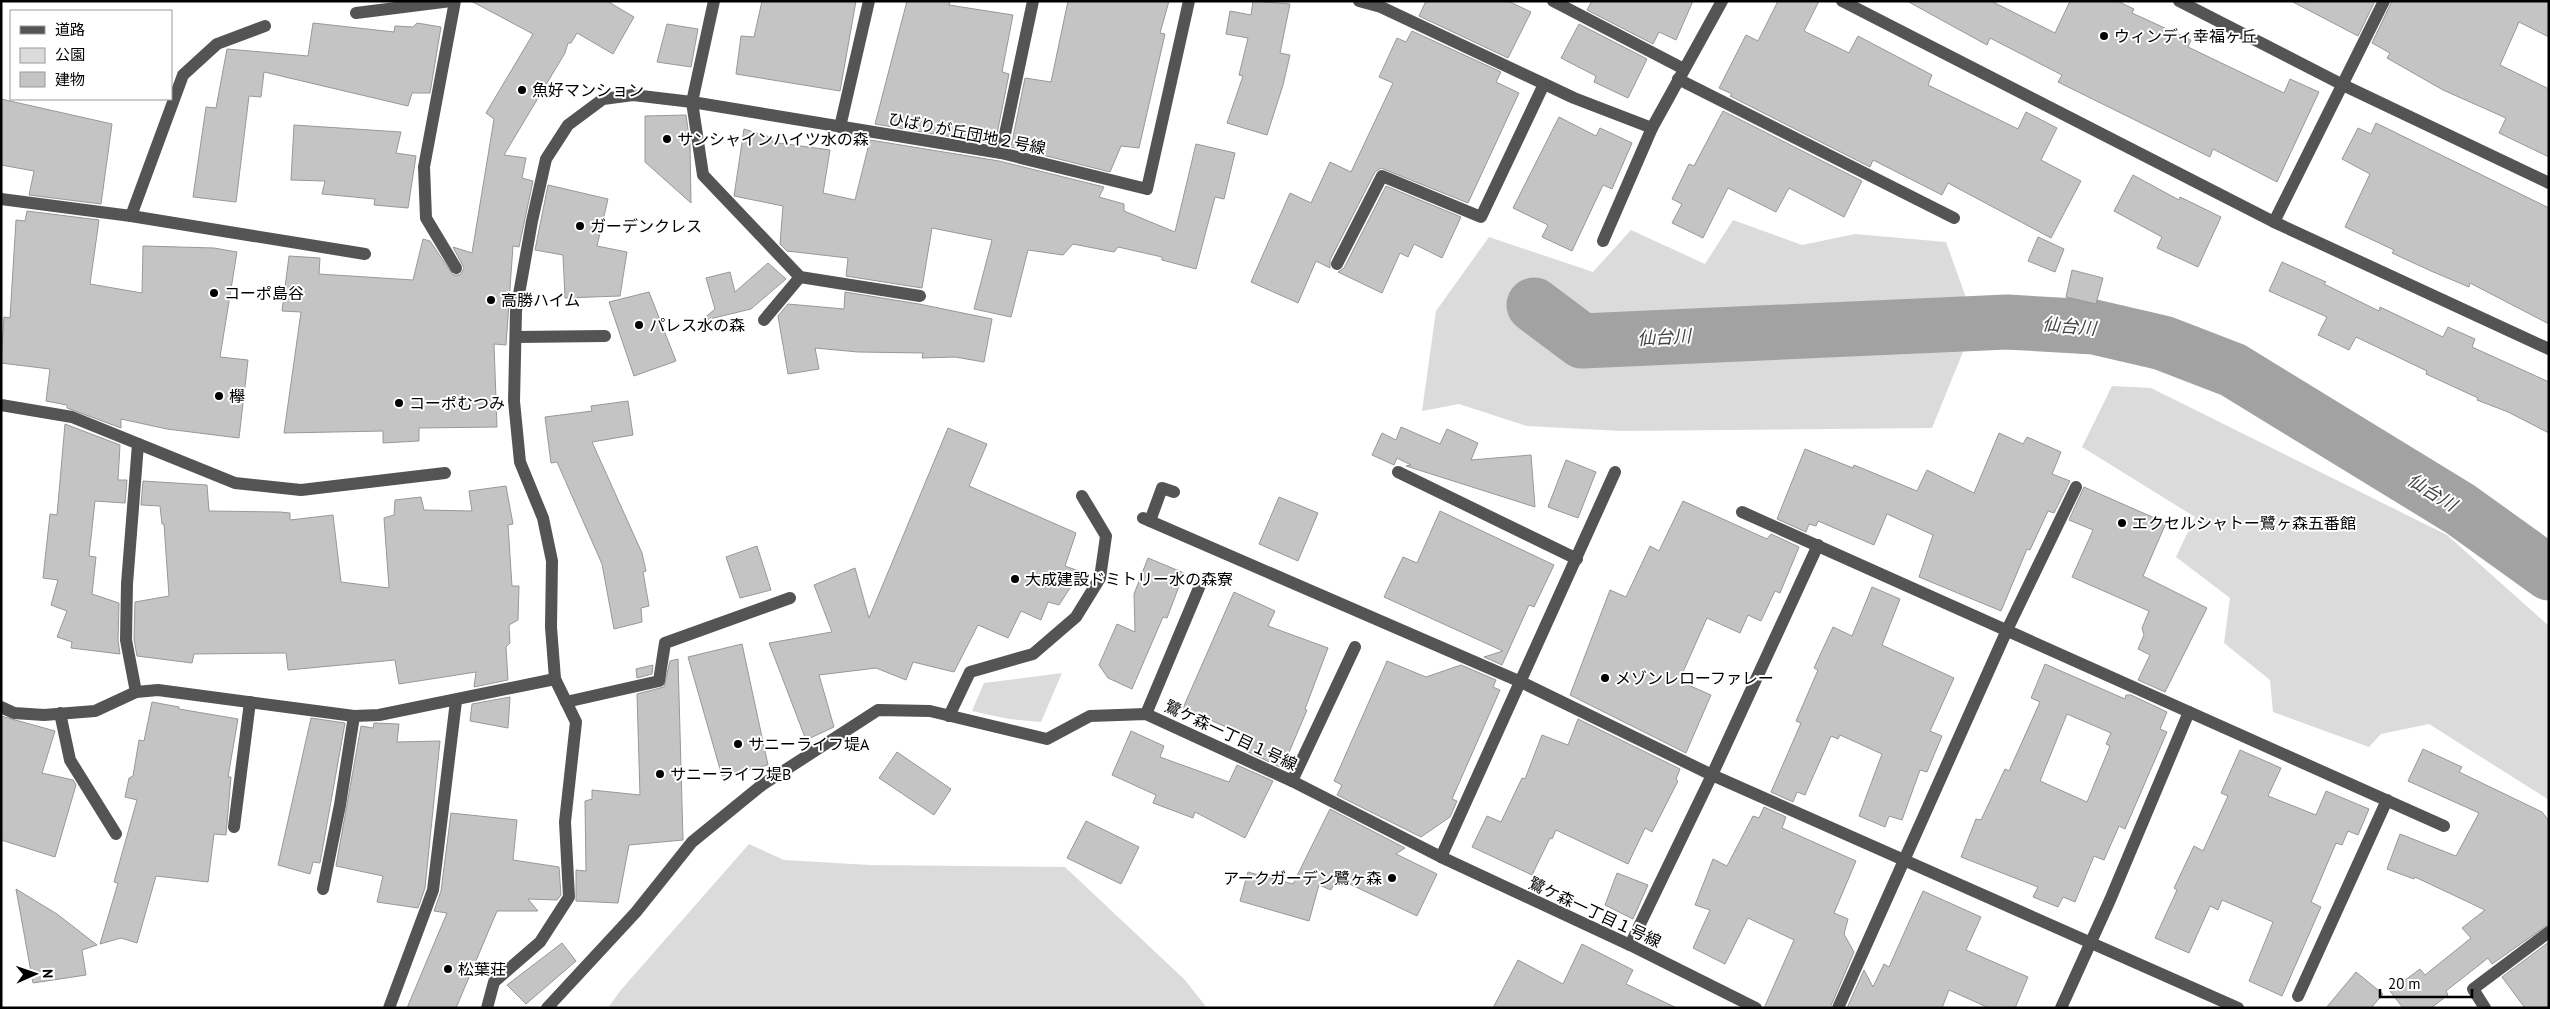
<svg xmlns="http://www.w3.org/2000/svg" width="2550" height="1009" viewBox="0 0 2550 1009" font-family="'PT Sans','Noto Sans JP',sans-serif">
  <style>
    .green { fill: #dbdbdb }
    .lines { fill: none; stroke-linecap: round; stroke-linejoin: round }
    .river { stroke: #a2a2a2; stroke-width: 55 }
    .building { fill: #c4c4c4; stroke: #989898; fill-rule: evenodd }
    .minor { stroke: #545454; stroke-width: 12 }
    .poi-dot { fill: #000; stroke: #fff; stroke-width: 2 }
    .labels { text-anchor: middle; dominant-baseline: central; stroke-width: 4; stroke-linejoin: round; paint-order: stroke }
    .poi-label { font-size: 16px; fill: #000; stroke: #fff; text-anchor: start }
    .street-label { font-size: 16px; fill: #000; stroke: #fff }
    .water-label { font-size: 18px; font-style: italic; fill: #434343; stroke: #fff }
  </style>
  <rect width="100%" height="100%" fill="#fff"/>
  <g class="green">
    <polygon points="1733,220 1802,245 1855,234 1946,242 1969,306 1581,315 1545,289 1516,319 1578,367 1967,342 1932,428 1621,431 1527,426 1459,404 1422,411 1436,311 1489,237 1593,272 1631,230 1705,264"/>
    <polygon points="2112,386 2151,388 2447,535 2549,626 2549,800 2429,724 2381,734 2369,747 2273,712 2270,680 2224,643 2230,598 2176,557 2195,517 2082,447"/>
    <polygon points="1062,673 1041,722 1009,719 972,711 984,683"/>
    <polygon points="749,844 784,860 870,865 1065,867 1185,980 1207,1008 608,1008 620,991"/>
  </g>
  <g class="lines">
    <polyline class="river" points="1534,305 1582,341 2007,322 2094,327 2163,343 2233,370 2460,509 2549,573"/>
  </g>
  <g class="building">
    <polygon points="471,1 607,1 634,17 613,54 577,33 571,43 568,43 565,53 504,155 526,158 522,178 533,181 519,247 513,246 506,345 494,344 497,427 419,428 419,441 383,443 383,431 284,433 301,312 282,311 289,256 320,258 319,274 413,280 423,239 430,241 453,275 460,275 464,268 453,247 472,253 494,119 486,113 533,34"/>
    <polygon points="762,1 856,1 840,91 736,74 741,36 754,37"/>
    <polygon points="907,1 950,1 949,5 1013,15 1002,72 1009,74 995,144 875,124"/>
    <polygon points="1068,1 1169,1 1160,33 1165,34 1139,148 1121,146 1110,172 1011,147 1025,78 1051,82"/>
    <polygon points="1253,1 1290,4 1280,53 1290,55 1283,85 1267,135 1227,123 1243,76 1239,75 1248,38 1226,34 1230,11 1251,15"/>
    <polygon points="1426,1 1508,1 1531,12 1508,58 1419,16"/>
    <polygon points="1592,1 1693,1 1676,40 1659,32 1653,44 1587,10"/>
    <polygon points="1778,1 1819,1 1804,31 1849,53 1858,36 1932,75 1928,85 2018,129 2026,112 2057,128 2041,160 2081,181 2051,238 1948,183 1942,195 1873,160 1870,167 1730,96 1732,94 1719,88 1746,35 1758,41"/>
    <polygon points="1907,1 1991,1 2055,33 2070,1 2117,1 2134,9 2132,13 2191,40 2188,47 2284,93 2290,79 2319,92 2277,182 2213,149 2210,157 2058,82 2062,75 1990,38 1987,45"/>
    <polygon points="2291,1 2375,1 2358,36"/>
    <polygon points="2392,1 2549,1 2549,37 2519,22 2500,65 2549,89 2549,157 2499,133 2506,118 2443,90 2387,58 2390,53 2372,43"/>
    <polygon points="313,23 394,32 395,26 413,27 417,23 441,27 430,93 412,93 408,106 264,72 261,97 249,96 236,202 193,197 206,107 216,108 227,49 308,56"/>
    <polygon points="667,24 698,29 691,67 657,62"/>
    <polygon points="1579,24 1647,59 1628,98 1594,82 1596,76 1561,58"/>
    <polygon points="1412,31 1501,72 1496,82 1519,93 1468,203 1381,168 1375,172 1330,260 1330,268 1316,261 1298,303 1251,282 1290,193 1311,203 1330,162 1351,172 1393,83 1379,77 1397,38 1406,42"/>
    <polygon points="1,99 112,124 101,204 29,195 34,171 1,165"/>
    <polygon points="1723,111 1862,181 1844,217 1789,188 1776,212 1728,188 1703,238 1672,223 1682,204 1672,199 1689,164 1694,166"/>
    <polygon points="686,115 690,144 691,203 645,162 645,116"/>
    <polygon points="1559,117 1596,136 1600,128 1632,143 1612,189 1603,185 1572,251 1542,237 1548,225 1513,208"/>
    <polygon points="2376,123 2549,208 2549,324 2470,283 2469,287 2431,271 2392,253 2394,250 2345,227 2370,174 2342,159 2358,128 2371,134"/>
    <polygon points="294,125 401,132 396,153 416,156 408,208 374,205 375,199 322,194 325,181 291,180"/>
    <polygon points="744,129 773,138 772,142 830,150 823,193 855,200 870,140 999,161 1104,187 1099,197 1124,204 1124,211 1175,232 1196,144 1235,153 1224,199 1215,197 1196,269 1162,260 1162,257 1118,247 1114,252 1073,244 1063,255 1028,250 1011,317 974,309 992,240 932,228 922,288 846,276 848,258 787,251 780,244 783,206 734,196"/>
    <polygon points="2133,175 2179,200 2180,197 2221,217 2198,267 2157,248 2162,237 2114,211"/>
    <polygon points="548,185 608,199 597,246 627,252 620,296 565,298 563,255 535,250"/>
    <polygon points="1386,186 1461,217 1442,258 1414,244 1408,257 1400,253 1382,293 1338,272 1344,268"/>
    <polygon points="27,211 99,220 90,284 142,293 143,246 214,248 237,252 220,357 248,360 239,438 167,429 121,419 121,428 67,408 67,405 46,401 50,369 1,363 4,317 10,318 16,220 25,221"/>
    <polygon points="2038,237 2064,249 2055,272 2028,261"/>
    <polygon points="2282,262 2326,282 2324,284 2379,311 2380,307 2443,337 2448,327 2475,339 2472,347 2549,382 2549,433 2508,412 2477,400 2478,398 2426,374 2427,371 2356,337 2349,350 2318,335 2327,317 2269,291"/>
    <polygon points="768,263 786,279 751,309 701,321 715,309 706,278 730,272 735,292"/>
    <polygon points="2072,270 2103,278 2096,304 2066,297"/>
    <polygon points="649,292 676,361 634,376 609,302"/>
    <polygon points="845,292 919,304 992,319 984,362 955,357 922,358 923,353 858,352 815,348 819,369 788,374 778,316 788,304 844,309"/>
    <polygon points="628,401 633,435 592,442 642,553 646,571 643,572 649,606 641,608 642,622 614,629 602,564 557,462 551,463 545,417 592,411 591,406"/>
    <polygon points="65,424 120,445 118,480 127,480 125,503 95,501 89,556 96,557 92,594 119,603 118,640 120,654 71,648 72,642 57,637 67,611 51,605 58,580 43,578 50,514 57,515"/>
    <polygon points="1401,427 1440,444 1447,429 1478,443 1471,460 1531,455 1535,507 1406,466 1411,465 1397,458 1394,465 1372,455 1382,433 1396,440"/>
    <polygon points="948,428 987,444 969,486 1076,533 1065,566 1076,570 1070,588 1059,605 1048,602 1041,620 1021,611 1008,638 978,625 954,672 913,662 906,680 876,668 819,675 834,727 806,740 769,643 832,632 814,585 855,568 869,618"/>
    <polygon points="1999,433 2023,444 2027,437 2061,452 2052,474 2070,481 2054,513 2048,511 2030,550 2027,549 2001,611 1919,577 1933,535 1887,514 1874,545 1818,521 1816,526 1809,524 1806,532 1777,519 1805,449 1853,468 1854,465 1917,491 1927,470 1974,493"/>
    <polygon points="1566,460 1596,472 1578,518 1548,507"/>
    <polygon points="143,481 207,485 209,511 280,512 290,513 290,520 333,515 341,582 389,588 384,518 394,515 395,500 421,497 424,510 472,511 469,491 506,486 513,524 508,525 512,586 519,586 518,620 509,625 510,643 506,647 508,680 474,687 476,672 399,684 395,660 288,670 286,653 194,654 192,663 137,656 134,639 135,602 169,596 164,524 162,524 160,506 141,505"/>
    <polygon points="2084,487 2166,523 2143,576 2207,608 2165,692 2138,680 2150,655 2138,649 2144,635 2142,628 2149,611 2072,577 2093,530 2069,520"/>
    <polygon points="1279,497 1318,513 1298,561 1259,544"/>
    <polygon points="1683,501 1767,539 1771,534 1799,547 1780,593 1775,591 1761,621 1748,615 1740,633 1707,618 1679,681 1711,695 1686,753 1570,695 1610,590 1626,597 1650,546 1659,551"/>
    <polygon points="1440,511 1554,565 1534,607 1529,605 1502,665 1484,657 1503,651 1384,597 1403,557 1417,563"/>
    <polygon points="757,546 771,590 740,598 726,557"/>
    <polygon points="1148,558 1184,573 1167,618 1163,617 1132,689 1108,678 1099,665 1117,624 1135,632 1134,594"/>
    <polygon points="1872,587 1900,599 1882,645 1954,678 1930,731 1942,736 1927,772 1920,770 1902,820 1889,816 1885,827 1859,816 1882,754 1840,735 1838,739 1831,736 1805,795 1797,792 1793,802 1771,792 1801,723 1796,721 1818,670 1814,668 1833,627 1852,636"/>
    <polygon points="1234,592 1275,611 1268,626 1328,648 1305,709 1307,710 1287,757 1285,757 1280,767 1244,750 1251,738 1183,708"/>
    <polygon points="742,644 768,765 722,776 688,657"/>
    <polygon points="678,659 683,840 629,845 618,903 576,901 576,870 586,871 585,801 592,799 592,790 640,795 637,694 664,687 670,661"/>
    <polygon points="1387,661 1426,677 1461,665 1496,680 1493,687 1500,690 1452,799 1457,801 1450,817 1421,837 1337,795 1342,785 1334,781"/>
    <path d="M2045 664 2125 699 2126 695H2131L2167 712 2160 729 2167 732 2125 829 2119 826 2104 860 2094 856 2075 902 2063 897 2058 907 2033 897 2038 887 1961 857 1976 819 1981 820 2005 769 2009 771 2040 702 2031 698ZM2067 714 2111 733 2106 744 2110 746 2087 802 2040 781Z"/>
    <polygon points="653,665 652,674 637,678 636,669"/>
    <polygon points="510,697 508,728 470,721 472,704"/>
    <polygon points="152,702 179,707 179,709 238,719 228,777 231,777 226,835 214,834 208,882 156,876 137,943 121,938 100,944 118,883 114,882 137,800 125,797 129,778 133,776 139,740 144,741"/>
    <polygon points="1,716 55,731 42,773 73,780 76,785 55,857 1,840"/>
    <polygon points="311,718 345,723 320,863 313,862 310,874 278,865"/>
    <polygon points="1578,719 1680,769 1676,779 1678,781 1652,832 1645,828 1628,864 1556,830 1552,839 1550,838 1532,875 1472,847 1487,816 1501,822 1522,778 1525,779 1542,735 1568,745"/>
    <polygon points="374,723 399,724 397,742 440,741 425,888 418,908 377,902 383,876 336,866 361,726 373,728"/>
    <polygon points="1131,731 1164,746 1160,757 1229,782 1237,765 1273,781 1245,838 1195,812 1193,818 1153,803 1156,795 1112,775"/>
    <polygon points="2423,749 2462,767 2459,772 2542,812 2549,821 2549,924 2492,964 2488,958 2446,991 2448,995 2431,1008 2403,1008 2390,991 2420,969 2425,975 2471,938 2462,928 2485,910 2415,877 2414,879 2387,869 2400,834 2456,856 2479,813 2408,781"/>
    <polygon points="2240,750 2281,768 2268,796 2316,815 2326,791 2369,809 2358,835 2348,831 2342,845 2336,843 2311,902 2321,907 2282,996 2249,981 2273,922 2222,900 2218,910 2210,906 2189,953 2155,938 2177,890 2174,888 2194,846 2203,851 2228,796 2221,793"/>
    <polygon points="897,752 951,789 934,815 879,778"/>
    <polygon points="1764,807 1786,817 1782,828 1856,861 1834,913 1848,919 1844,934 1854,952 1830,1008 1764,1008 1794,940 1748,918 1725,964 1693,948 1710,910 1695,905 1713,859 1727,866 1753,816 1759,818"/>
    <polygon points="1330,809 1405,848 1396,854 1437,874 1417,916 1337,878 1331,890 1319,885 1309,921 1240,901 1248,872 1293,884"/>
    <polygon points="451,813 517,820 513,860 559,867 561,895 557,900 528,899 538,911 497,911 456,1008 407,1008 447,913 434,911 441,891"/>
    <polygon points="1086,821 1139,847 1121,884 1067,858"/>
    <polygon points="1617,873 1648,885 1633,919 1605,905"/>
    <polygon points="16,889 57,914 97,945 82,950 86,975 33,983"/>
    <polygon points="1923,891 1981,917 1966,950 2028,977 2015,1008 1989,1008 1949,990 1942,1008 1847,1008 1864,970 1873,987 1884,964 1889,967"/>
    <polygon points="2549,942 2549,1008 2525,1008 2502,977"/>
    <polygon points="562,943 576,961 526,1004 507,985"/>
    <polygon points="1582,944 1633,970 1626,984 1677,1008 1493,1008 1518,960 1563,984"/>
    <polygon points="2356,972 2383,994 2371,1008 2326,1008"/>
  </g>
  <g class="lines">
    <g class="minor">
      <polyline points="455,1 424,167 426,218 456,268"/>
      <polyline points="714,1 692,102 1001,153 1147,189 1189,1"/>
      <polyline points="1359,1 1381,7 1574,98 1652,128 1722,1"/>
      <polyline points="1553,1 1684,69"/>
      <polyline points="1842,1 2274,222 2549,349"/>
      <polyline points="2179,1 2343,85 2549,183"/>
      <polyline points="356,13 451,1"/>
      <polyline points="1678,79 1954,218"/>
      <polyline points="840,127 869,1"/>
      <polyline points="1001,153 1033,1"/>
      <polyline points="1,199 131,216 365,254"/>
      <polyline points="131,216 183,75 217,44 265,26"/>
      <polyline points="2274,222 2384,1"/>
      <polyline points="1603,241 1652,128"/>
      <polyline points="1337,264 1382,176 1481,217 1544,84"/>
      <polyline points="764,320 800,277"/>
      <polyline points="516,337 605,336"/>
      <polyline points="1,405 72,417 235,483 301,490 445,473"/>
      <polyline points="1398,472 1577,559"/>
      <polyline points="1742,512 2444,826"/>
      <polyline points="1143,518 1521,682 1712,775 2238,1008"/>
      <polyline points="1150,521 1162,488 1174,492"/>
      <polyline points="136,692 126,640 127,584 138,444"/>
      <polyline points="566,702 659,681 665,643 790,598"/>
      <polyline points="1,707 14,713 44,715 95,711 136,692 158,690 354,716 379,715 555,679 551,627 552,561 543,518 520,462 514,401 516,311 532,221 546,159 568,125 603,99 633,95 692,102 703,175 800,277 920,296"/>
      <polyline points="60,713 70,760 116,834"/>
      <polyline points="1146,714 1201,583"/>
      <polyline points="949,716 970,672 1033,654 1076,617 1100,578 1106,536 1082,496"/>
      <polyline points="1292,781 1355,647"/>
      <polyline points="234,827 250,702"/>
      <polyline points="1441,857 1615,472"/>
      <polyline points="323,889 340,805 354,716"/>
      <polyline points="1630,945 1712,775 1818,545"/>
      <polyline points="2298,996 2387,800"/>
      <polyline points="389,1008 433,890 456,701"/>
      <polyline points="487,1008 494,982 540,942 569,897 565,822 576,722 555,679"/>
      <polyline points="547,1008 636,912 692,842 762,785 878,710 930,711 1047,739 1090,716 1146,714 1292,781 1441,857 1630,945 1756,1008"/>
      <polyline points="1838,1008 2007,630 2076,487"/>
      <polyline points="2061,1008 2110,900 2189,712"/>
      <polyline points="2485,1008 2473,989 2549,932"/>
    </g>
  </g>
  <g class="poi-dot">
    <circle cx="2104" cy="36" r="5"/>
    <circle cx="522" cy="90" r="5"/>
    <circle cx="667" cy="139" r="5"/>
    <circle cx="580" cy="226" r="5"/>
    <circle cx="214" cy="293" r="5"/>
    <circle cx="491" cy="300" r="5"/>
    <circle cx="639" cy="325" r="5"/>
    <circle cx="219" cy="396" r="5"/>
    <circle cx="399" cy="403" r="5"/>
    <circle cx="2122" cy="523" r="5"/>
    <circle cx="1015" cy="579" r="5"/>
    <circle cx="1605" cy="678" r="5"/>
    <circle cx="738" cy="744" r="5"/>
    <circle cx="660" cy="774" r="5"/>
    <circle cx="1392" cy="878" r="5"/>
    <circle cx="448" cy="969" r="5"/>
  </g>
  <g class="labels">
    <g class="poi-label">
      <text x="2114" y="36">ウィンディ幸福ヶ丘</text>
      <text x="532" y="90">魚好マンション</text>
      <text x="677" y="139">サンシャインハイツ水の森</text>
      <text x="590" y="226">ガーデンクレス</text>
      <text x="224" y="293">コーポ島谷</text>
      <text x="501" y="300">高勝ハイム</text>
      <text x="649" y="325">パレス水の森</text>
      <text x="229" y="396">欅</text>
      <text x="409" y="403">コーポむつみ</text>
      <text x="2132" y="523">エクセルシャトー鷺ヶ森五番館</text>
      <text x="1025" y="579">大成建設ドミトリー水の森寮</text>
      <text x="1615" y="678">メゾンレローファレー</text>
      <text x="748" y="744">サニーライフ堤A</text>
      <text x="670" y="774">サニーライフ堤B</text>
      <text x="1382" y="878" text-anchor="end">アークガーデン鷺ヶ森</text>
      <text x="458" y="969">松葉荘</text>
    </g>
    <g class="street-label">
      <text transform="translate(967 133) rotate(11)">ひばりが丘団地２号線</text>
      <text transform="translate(1231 735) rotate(25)">鷺ケ森一丁目１号線</text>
      <text transform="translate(1595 912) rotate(25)">鷺ケ森一丁目１号線</text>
    </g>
    <g class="water-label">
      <text transform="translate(2069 326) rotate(5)">仙台川</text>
      <text transform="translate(1664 337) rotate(-3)">仙台川</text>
      <text transform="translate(2432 492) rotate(32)">仙台川</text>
    </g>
  </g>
  <rect width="2550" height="1009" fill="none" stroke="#000000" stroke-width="5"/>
  <rect x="10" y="10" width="162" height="90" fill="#ffffff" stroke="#999999"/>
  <rect x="20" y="26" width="25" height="8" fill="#545454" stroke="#999999"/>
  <text x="55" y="35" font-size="15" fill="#000000">道路</text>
  <rect x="20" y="48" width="25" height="15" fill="#dbdbdb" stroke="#999999"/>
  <text x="55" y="60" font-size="15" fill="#000000">公園</text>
  <rect x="20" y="72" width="25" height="15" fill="#c4c4c4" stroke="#999999"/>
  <text x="55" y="85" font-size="15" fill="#000000">建物</text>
  <g transform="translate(35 974) rotate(88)" stroke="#ffffff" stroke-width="4" paint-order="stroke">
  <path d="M0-4L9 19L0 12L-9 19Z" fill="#000000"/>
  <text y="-8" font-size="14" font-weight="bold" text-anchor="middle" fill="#000000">N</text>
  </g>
  <path d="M2380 989v8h92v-8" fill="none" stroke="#000000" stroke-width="2.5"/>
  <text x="2388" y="989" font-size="15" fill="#000000" stroke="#ffffff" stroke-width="4" paint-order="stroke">20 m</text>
</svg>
